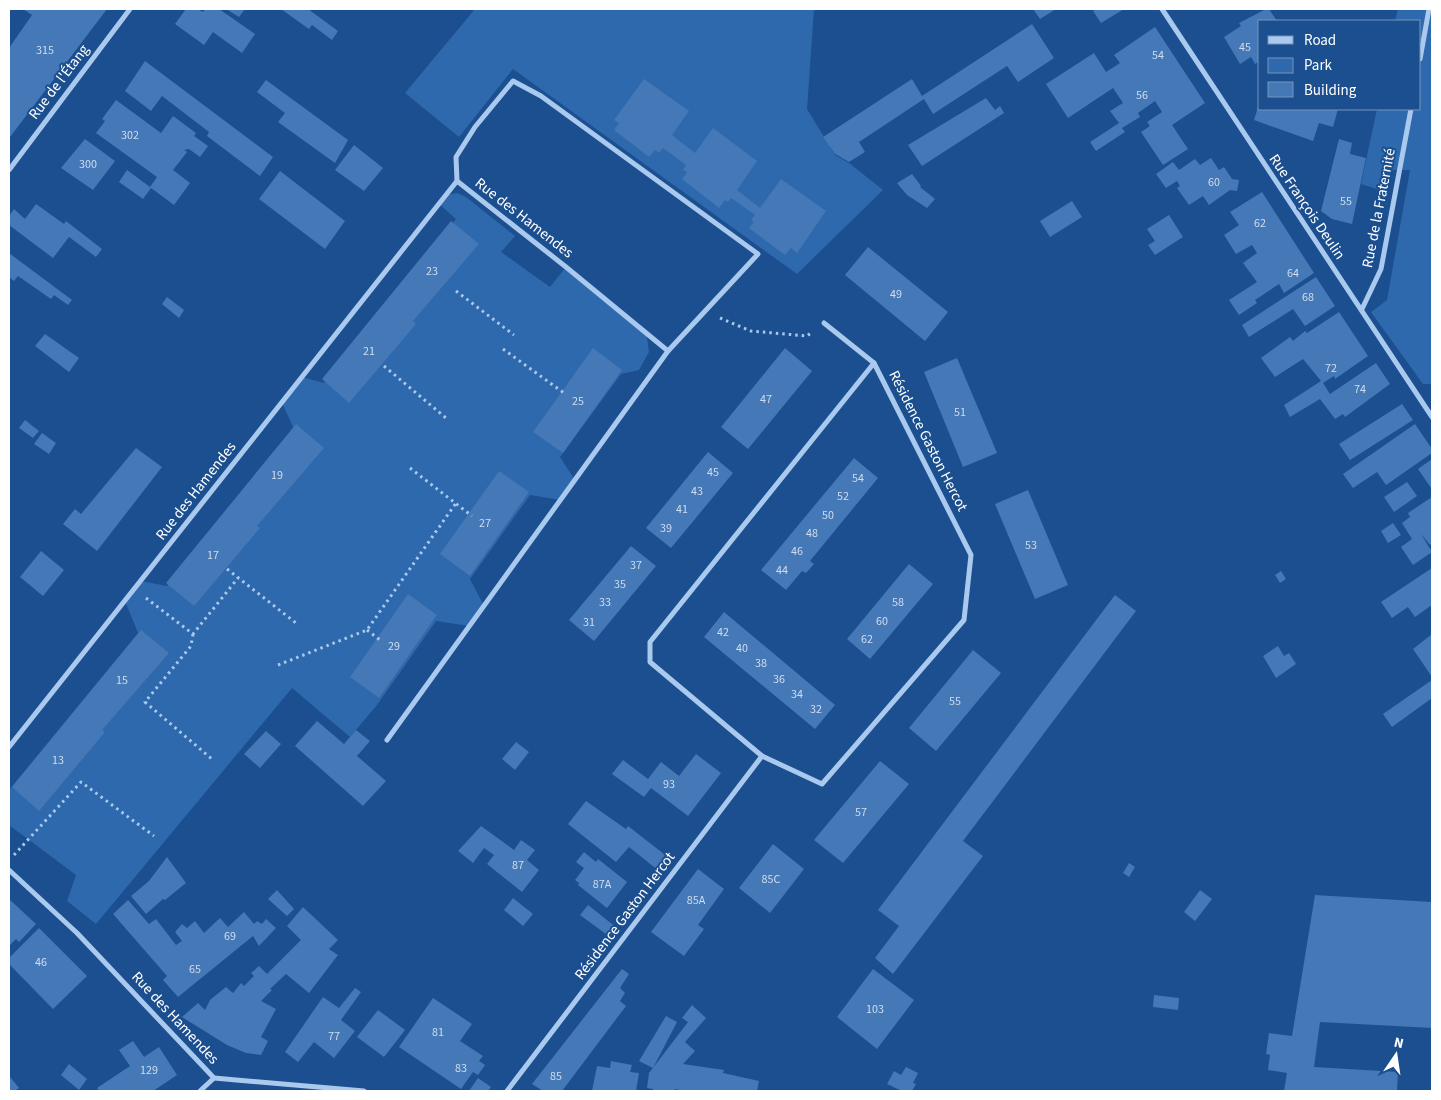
<svg xmlns="http://www.w3.org/2000/svg" width="1441" height="1100" viewBox="0 0 1441 1100" font-family="'Source Sans 3',sans-serif">
  <style>
    .green { fill: #2e69ad }
    .building { fill: #4478b7 }
    .lines { fill: none; stroke-linecap: round; stroke-linejoin: round }
    .path { stroke: #a9c9ee; stroke-width: 3; stroke-dasharray: 2.5 4; stroke-linecap: butt }
    .minor { stroke: #a9c9ee; stroke-width: 5 }
    .labels { text-anchor: middle; dominant-baseline: central; stroke-width: 4; stroke-linejoin: round; paint-order: stroke }
    .number-label { font-size: 12px; fill: #d0dded }
    .street-label { font-size: 15px; fill: #fff; stroke: #1b4f8f }
  </style>
  <rect width="100%" height="100%" fill="#1b4f8f"/>
  <g class="green">
    <polygon points="475,9 814,9 807,109 835,155 849,163 883,190 797,274 513,69 459,137 405,93"/>
    <polygon points="1398,9 1432,9 1432,384 1423,384 1371,312 1387,300 1410,170 1393,170 1380,190 1361,184 1377,109 1420,109 1420,21 1395,21"/>
    <polygon points="457,193 466,197 515,236 501,252 550,287 566,267 646,331 649,352 639,370 621,374 560,457 575,480 561,500 530,495 470,579 484,606 469,626 436,621 377,705 350,737 292,688 96,924 67,901 76,875 9,825 9,790 138,633 125,601 141,581 167,586 294,429 282,403 302,377 324,383 456,219 439,204 446,195"/>
  </g>
  <g class="building">
    <polygon points="23,9 107,9 10,137 9,48 32,15"/>
    <polygon points="186,9 198,9 203,12 205,9 219,9 255,34 242,53 213,32 204,45 175,24"/>
    <polygon points="226,9 245,9 239,17"/>
    <polygon points="281,9 308,9 338,31 332,40 312,25 309,29"/>
    <polygon points="1033,9 1056,9 1040,19"/>
    <polygon points="1097,9 1124,9 1101,23 1093,11"/>
    <polygon points="1266,9 1269,9 1277,21 1260,21 1260,61 1255,64 1251,57 1240,64 1224,37 1241,26 1239,23"/>
    <polygon points="1032,24 1054,58 1018,82 1007,66 933,114 924,99 859,142 865,152 849,162 835,154 823,137 912,79 922,96"/>
    <polygon points="1155,27 1205,103 1172,125 1188,149 1163,165 1141,132 1150,126 1147,122 1162,112 1155,101 1138,113 1140,117 1122,128 1125,132 1096,151 1090,142 1119,123 1110,111 1123,103 1113,88 1068,118 1046,84 1094,53 1106,72 1120,63 1114,55"/>
    <polygon points="145,61 273,157 260,176 207,136 209,132 162,96 151,111 125,91"/>
    <polygon points="644,79 689,111 672,135 695,153 713,128 757,161 737,190 760,208 781,179 826,211 797,253 791,248 785,255 749,228 754,222 751,220 755,215 731,198 728,202 725,200 719,208 682,179 687,172 683,170 686,165 663,148 659,153 655,150 649,157 614,130 619,123 614,120"/>
    <polygon points="266,80 348,140 335,163 278,122 285,113 257,92"/>
    <polygon points="986,98 995,110 1000,106 1004,113 922,166 908,145"/>
    <polygon points="116,100 161,133 173,116 196,133 194,136 208,146 200,157 189,149 184,150 187,152 173,170 190,183 174,205 151,188 143,199 119,182 127,170 150,187 157,177 96,133 105,121 102,119"/>
    <polygon points="1259,104 1260,109 1338,109 1333,127 1319,123 1313,141 1254,120"/>
    <polygon points="85,139 115,161 93,190 61,168"/>
    <polygon points="1339,139 1352,143 1350,154 1366,158 1352,224 1332,219 1321,211"/>
    <polygon points="354,145 383,168 364,191 335,170"/>
    <polygon points="1211,158 1219,170 1224,167 1232,179 1239,180 1237,191 1230,190 1209,205 1203,196 1189,205 1177,188 1180,186 1177,181 1166,188 1156,174 1173,162 1179,170 1195,159 1200,165"/>
    <polygon points="280,171 345,221 325,249 259,199"/>
    <polygon points="912,174 921,186 920,187 935,199 927,208 907,195 897,183"/>
    <polygon points="1262,192 1314,273 1284,293 1279,284 1255,300 1257,303 1239,315 1229,300 1257,282 1243,263 1257,253 1252,245 1236,254 1224,235 1239,225 1230,212"/>
    <polygon points="1072,201 1082,217 1050,237 1040,221"/>
    <polygon points="36,204 64,224 66,221 102,249 96,257 69,237 53,258 9,225 9,216 14,209 25,219"/>
    <polygon points="1169,215 1183,237 1155,255 1148,245 1155,241 1147,229"/>
    <polygon points="451,221 479,244 413,321 416,324 349,403 322,379"/>
    <polygon points="868,247 948,312 925,341 845,275"/>
    <polygon points="9,253 72,300 68,305 54,295 51,299 18,276 14,281 9,277"/>
    <polygon points="1316,277 1335,306 1305,326 1293,309 1249,337 1242,325"/>
    <polygon points="167,297 184,310 179,318 162,304"/>
    <polygon points="1339,312 1368,356 1335,379 1334,376 1323,383 1330,394 1376,363 1390,384 1345,417 1343,414 1335,419 1320,399 1290,417 1284,405 1321,381 1303,359 1275,377 1261,358 1290,337 1293,341 1305,331 1307,333"/>
    <polygon points="45,334 79,358 69,372 35,346"/>
    <polygon points="593,348 622,370 563,453 533,432"/>
    <polygon points="785,348 812,371 748,449 721,427"/>
    <polygon points="957,358 997,453 963,467 924,372"/>
    <polygon points="1402,404 1413,420 1350,460 1339,444"/>
    <polygon points="25,420 39,431 33,438 19,428"/>
    <polygon points="296,424 324,448 257,526 260,528 194,606 166,583"/>
    <polygon points="1415,424 1432,449 1432,453 1386,485 1377,472 1353,488 1343,474"/>
    <polygon points="42,433 56,443 49,454 34,444"/>
    <polygon points="136,448 162,467 97,551 63,524 75,509 81,514"/>
    <polygon points="708,452 733,473 671,548 646,528"/>
    <polygon points="854,458 878,478 810,561 814,564 806,573 802,571 786,590 761,570"/>
    <polygon points="1432,459 1432,488 1431,488 1418,469"/>
    <polygon points="499,471 529,492 470,576 440,554"/>
    <polygon points="1407,482 1417,496 1394,512 1384,497"/>
    <polygon points="1028,490 1068,585 1035,599 995,504"/>
    <polygon points="1432,497 1432,543 1430,545 1421,534 1432,552 1413,565 1401,547 1412,539 1402,523 1410,517 1408,513"/>
    <polygon points="1393,523 1401,535 1388,543 1381,531"/>
    <polygon points="631,546 656,566 594,641 569,620"/>
    <polygon points="41,551 64,570 43,596 20,577"/>
    <polygon points="909,564 933,584 870,659 847,639"/>
    <polygon points="1432,568 1432,605 1415,617 1408,607 1392,618 1381,602"/>
    <polygon points="1281,571 1286,579 1280,583 1275,575"/>
    <polygon points="408,594 437,615 379,698 350,677"/>
    <polygon points="1115,595 1136,611 963,841 983,856 893,974 875,958 899,926 878,910"/>
    <polygon points="724,612 835,705 815,729 704,637"/>
    <polygon points="141,630 169,653 102,730 105,732 39,811 12,787"/>
    <polygon points="1432,634 1432,677 1413,649"/>
    <polygon points="1278,646 1284,656 1289,653 1296,664 1276,678 1263,656"/>
    <polygon points="973,650 1001,673 936,751 909,728"/>
    <polygon points="1432,680 1432,698 1392,727 1383,714"/>
    <polygon points="317,721 344,744 356,730 370,741 357,756 386,781 363,806 295,746"/>
    <polygon points="266,731 281,744 260,768 244,754"/>
    <polygon points="516,742 529,752 515,770 502,759"/>
    <polygon points="696,754 721,773 688,816 651,788 644,797 612,774 623,760 648,779 661,762 679,776"/>
    <polygon points="880,761 909,784 843,863 814,840"/>
    <polygon points="586,801 626,829 628,826 669,858 659,871 629,847 616,862 568,824"/>
    <polygon points="481,826 514,850 521,840 535,850 527,860 539,870 522,892 487,864 494,855 484,848 473,863 458,851"/>
    <polygon points="773,844 804,869 770,913 739,888"/>
    <polygon points="584,852 596,862 598,859 627,882 607,908 578,885 579,883 575,880 584,868 576,862"/>
    <polygon points="167,857 186,883 165,900 163,899 146,914 131,896 149,881"/>
    <polygon points="1129,863 1135,867 1129,877 1123,873"/>
    <polygon points="698,869 724,889 698,925 704,929 684,956 651,932"/>
    <polygon points="277,890 294,909 287,916 268,899"/>
    <polygon points="1200,890 1212,899 1195,921 1184,912"/>
    <polygon points="1315,895 1432,902 1432,1028 1320,1022 1314,1067 1398,1072 1397,1091 1284,1091 1287,1073 1268,1070 1270,1055 1266,1054 1269,1033 1292,1036"/>
    <polygon points="513,898 533,914 523,926 504,910"/>
    <polygon points="9,899 36,924 19,942 16,939 10,945"/>
    <polygon points="128,900 149,924 156,919 176,945 182,941 175,932 182,924 187,928 195,921 204,933 220,918 228,927 244,912 254,924 257,921 262,924 266,919 276,928 259,946 253,936 178,997 163,980 167,976 113,914"/>
    <polygon points="588,905 617,928 610,937 580,915"/>
    <polygon points="303,907 338,940 329,949 338,955 309,993 286,974 270,989 272,990 261,1001 276,1009 261,1037 268,1041 261,1055 246,1053 227,1045 182,1017 198,1003 205,1010 210,1000 226,987 233,993 241,983 244,986 254,976 251,973 259,966 267,974 301,940 287,926"/>
    <polygon points="39,928 87,976 53,1009 9,964 9,958"/>
    <polygon points="622,969 629,974 620,988 625,993 620,1001 626,1006 562,1091 543,1091 532,1084"/>
    <polygon points="873,969 914,1000 877,1049 837,1017"/>
    <polygon points="355,988 361,992 341,1020 355,1031 334,1058 314,1042 298,1062 285,1052 323,997 339,1008"/>
    <polygon points="1154,995 1179,998 1178,1010 1153,1007"/>
    <polygon points="433,998 472,1024 460,1041 483,1056 479,1061 485,1065 478,1075 473,1072 461,1089 399,1047"/>
    <polygon points="692,1005 706,1018 685,1042 695,1051 683,1064 724,1070 723,1073 759,1081 757,1091 685,1091 675,1089 675,1091 653,1091 653,1089 647,1088 649,1073 688,1022 682,1018"/>
    <polygon points="378,1010 405,1030 384,1057 357,1037"/>
    <polygon points="666,1016 677,1022 653,1068 639,1061"/>
    <polygon points="133,1041 144,1057 159,1047 177,1075 153,1091 100,1091 97,1088 130,1066 119,1050"/>
    <polygon points="611,1061 632,1065 630,1072 639,1073 636,1091 592,1091 597,1066 610,1068"/>
    <polygon points="69,1064 87,1079 79,1090 61,1075"/>
    <polygon points="906,1067 918,1073 913,1083 916,1084 912,1091 902,1091 887,1084 894,1071 901,1075"/>
    <polygon points="10,1077 19,1088 14,1091 9,1091"/>
    <polygon points="478,1078 491,1087 488,1091 469,1091"/>
  </g>
  <g class="lines">
    <g class="path">
      <polyline points="456,291 514,335"/>
      <polyline points="720,318 751,331 807,336 812,332"/>
      <polyline points="503,349 564,393"/>
      <polyline points="384,366 446,418"/>
      <polyline points="410,468 472,516"/>
      <polyline points="227,569 296,623"/>
      <polyline points="146,598 193,634 238,578"/>
      <polyline points="367,630 380,640"/>
      <polyline points="193,634 191,646 145,702 213,760"/>
      <polyline points="278,665 367,630 456,503"/>
      <polyline points="14,855 81,782 154,836"/>
    </g>
    <g class="minor">
      <polyline points="1162,9 1432,417"/>
      <polyline points="1420,59 1429,9"/>
      <polyline points="9,170 130,9"/>
      <polyline points="1362,309 1381,269 1411,109"/>
      <polyline points="824,323 874,363"/>
      <polygon points="874,363 971,555 964,620 822,784 762,756 650,662 650,642"/>
      <polyline points="387,740 668,351 758,254 541,96 513,81 475,127 456,157 457,181"/>
      <polyline points="9,747 457,181 566,267 668,351"/>
      <polyline points="9,870 77,933 214,1078 364,1091"/>
      <polyline points="200,1091 214,1078"/>
      <polyline points="507,1091 762,756"/>
    </g>
  </g>
  <g class="labels">
    <g class="number-label">
      <text x="1245" y="47">45</text>
      <text x="45" y="50">315</text>
      <text x="1158" y="55">54</text>
      <text x="1142" y="95">56</text>
      <text x="130" y="135">302</text>
      <text x="88" y="164">300</text>
      <text x="1214" y="182">60</text>
      <text x="1346" y="201">55</text>
      <text x="1260" y="223">62</text>
      <text x="432" y="271">23</text>
      <text x="1293" y="273">64</text>
      <text x="896" y="294">49</text>
      <text x="1308" y="297">68</text>
      <text x="369" y="351">21</text>
      <text x="1331" y="368">72</text>
      <text x="1360" y="389">74</text>
      <text x="766" y="399">47</text>
      <text x="578" y="401">25</text>
      <text x="960" y="412">51</text>
      <text x="713" y="472">45</text>
      <text x="277" y="475">19</text>
      <text x="858" y="478">54</text>
      <text x="697" y="491">43</text>
      <text x="843" y="496">52</text>
      <text x="682" y="509">41</text>
      <text x="828" y="515">50</text>
      <text x="485" y="523">27</text>
      <text x="666" y="528">39</text>
      <text x="812" y="533">48</text>
      <text x="1031" y="545">53</text>
      <text x="797" y="551">46</text>
      <text x="213" y="555">17</text>
      <text x="636" y="565">37</text>
      <text x="782" y="570">44</text>
      <text x="620" y="584">35</text>
      <text x="605" y="602">33</text>
      <text x="898" y="602">58</text>
      <text x="882" y="621">60</text>
      <text x="589" y="622">31</text>
      <text x="723" y="632">42</text>
      <text x="867" y="639">62</text>
      <text x="394" y="646">29</text>
      <text x="742" y="648">40</text>
      <text x="761" y="663">38</text>
      <text x="779" y="679">36</text>
      <text x="122" y="680">15</text>
      <text x="797" y="694">34</text>
      <text x="955" y="701">55</text>
      <text x="816" y="709">32</text>
      <text x="58" y="760">13</text>
      <text x="669" y="784">93</text>
      <text x="861" y="812">57</text>
      <text x="518" y="865">87</text>
      <text x="771" y="879">85C</text>
      <text x="602" y="884">87A</text>
      <text x="696" y="900">85A</text>
      <text x="230" y="936">69</text>
      <text x="41" y="962">46</text>
      <text x="195" y="969">65</text>
      <text x="875" y="1009">103</text>
      <text x="438" y="1032">81</text>
      <text x="334" y="1036">77</text>
      <text x="461" y="1068">83</text>
      <text x="149" y="1070">129</text>
      <text x="556" y="1076">85</text>
    </g>
    <g class="street-label">
      <text transform="translate(59 82) rotate(-53)">Rue de l'Étang</text>
      <text transform="translate(1307 207) rotate(56)">Rue François Deulin</text>
      <text transform="translate(1379 208) rotate(-79)">Rue de la Fraternité</text>
      <text transform="translate(524 218) rotate(38)">Rue des Hamendes</text>
      <text transform="translate(928 441) rotate(63)">Résidence Gaston Hercot</text>
      <text transform="translate(196 491) rotate(-52)">Rue des Hamendes</text>
      <text transform="translate(625 916) rotate(-53)">Résidence Gaston Hercot</text>
      <text transform="translate(175 1018) rotate(47)">Rue des Hamendes</text>
    </g>
  </g>
  <rect width="1441" height="1100" fill="none" stroke="#ffffff" stroke-width="20"/>
  <rect x="1258" y="20" width="162" height="90" fill="#1b4f8f" stroke="#7695bc"/>
  <rect x="1268" y="36" width="25" height="8" fill="#a9c9ee" stroke="#7695bc"/>
  <text x="1304" y="45" font-size="15" fill="#ffffff">Road</text>
  <rect x="1268" y="58" width="25" height="15" fill="#2e69ad" stroke="#7695bc"/>
  <text x="1304" y="70" font-size="15" fill="#ffffff">Park</text>
  <rect x="1268" y="82" width="25" height="15" fill="#4478b7" stroke="#7695bc"/>
  <text x="1304" y="95" font-size="15" fill="#ffffff">Building</text>
  <g transform="translate(1396 1055) rotate(13)" stroke="#1b4f8f" stroke-width="4" paint-order="stroke">
  <path d="M0-4L9 19L0 12L-9 19Z" fill="#ffffff"/>
  <text y="-8" font-size="14" font-weight="bold" text-anchor="middle" fill="#ffffff">N</text>
  </g>
</svg>
